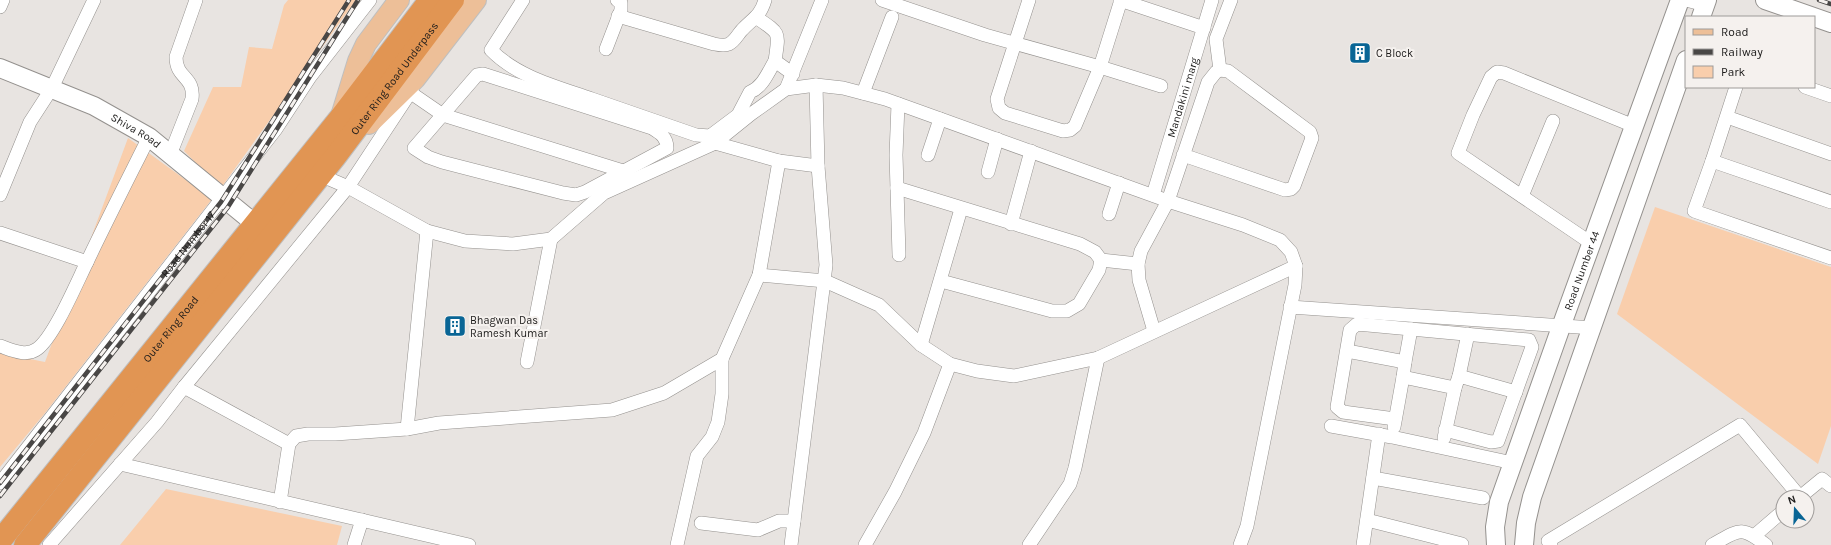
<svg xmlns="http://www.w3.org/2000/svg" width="1831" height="545" viewBox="0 0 1831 545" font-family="Karla,sans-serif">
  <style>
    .green { fill: #f9ceac }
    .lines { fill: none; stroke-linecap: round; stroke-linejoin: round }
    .street-casing { stroke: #94918e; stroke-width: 14 }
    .secondary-casing { stroke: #94918e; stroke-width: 20 }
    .primary-casing { stroke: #bfbfbf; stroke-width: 22 }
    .highway-casing { stroke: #bfbfbf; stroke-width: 24 }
    .street { stroke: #fff; stroke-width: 13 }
    .secondary { stroke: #fff; stroke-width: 18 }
    .primary { stroke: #edbf98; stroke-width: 20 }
    .highway { stroke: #e19553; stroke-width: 22 }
    .rail-casing { stroke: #494746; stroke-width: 4.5 }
    .rail { stroke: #f5f1ee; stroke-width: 3; stroke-dasharray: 9; stroke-linecap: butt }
    .labels { text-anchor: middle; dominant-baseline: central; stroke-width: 4; stroke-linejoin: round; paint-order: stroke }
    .poi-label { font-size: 11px; fill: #1c1b1a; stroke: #f5f1ee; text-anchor: start }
    .street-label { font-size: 11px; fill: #1c1b1a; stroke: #f5f1ee }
  </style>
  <rect width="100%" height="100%" fill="#e8e4e1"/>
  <g class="green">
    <polygon points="288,0 356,0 221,188 184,151 213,87 241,87 249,47 272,49 284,5"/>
    <polygon points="128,138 212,199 45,413 0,467 0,353 45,362"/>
    <polygon points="1655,207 1831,267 1831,426 1818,464 1617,314"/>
    <polygon points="166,489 342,526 337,545 120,545"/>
  </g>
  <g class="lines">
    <g class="street-casing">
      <g id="street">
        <path d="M523 0 491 50C517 77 558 87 592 99 627 111 661 123 696 135L710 136 738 115 750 92C763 87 768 72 775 61"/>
        <polyline points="882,0 985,35 1100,67 1161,86"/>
        <polyline points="1029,0 997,99 999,108 1005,113 1063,131 1070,130 1075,126 1100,67 1121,0"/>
        <polyline points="1120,0 1204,28"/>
        <polyline points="1686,0 1705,5"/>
        <polyline points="0,7 3,0"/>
        <path d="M618 16 714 44C719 45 725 46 729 44 735 41 738 34 742 30 753 18 760 17 765 0"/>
        <path d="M757 18C781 34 779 32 775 61L793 74"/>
        <polyline points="606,49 621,10 621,3 617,0"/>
        <polyline points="1220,70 1216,39 1231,0"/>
        <path d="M483 74 652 128C660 133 667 137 667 148L585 192 576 195 563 193 442 162 428 157 414 148 477 75Z"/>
        <polyline points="1736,87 1712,161 1831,202"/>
        <polyline points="1805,87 1831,96"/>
        <polyline points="786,89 822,0"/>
        <polyline points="411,93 443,115 623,171"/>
        <polyline points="863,93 892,17"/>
        <polyline points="898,104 896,155 899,255"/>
        <polyline points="1727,117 1831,154"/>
        <polyline points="715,143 779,161 818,166"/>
        <path d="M170 155 192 99C195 76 176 79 176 57L196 0"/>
        <polyline points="928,155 940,119"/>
        <polyline points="1712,161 1694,211 1831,258"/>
        <polyline points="988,172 997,139"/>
        <polyline points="320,175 348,187 427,231 465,241 513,244 551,239 604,193 715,143 751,114 786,89 816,85 843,88 885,99 1168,201 1243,225 1280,240 1291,252 1296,266 1295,285 1247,526 1240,545"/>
        <polyline points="897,188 1080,244 1095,252 1101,260 1099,270 1079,304 1067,311 1052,311 941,281"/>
        <polyline points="0,195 30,122 52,88 94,0"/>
        <path id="s1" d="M1153 195 1212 0"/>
        <polyline points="1522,196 1553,121"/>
        <polyline points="1109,214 1119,183"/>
        <polyline points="1011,224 1031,151"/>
        <polyline points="0,233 87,262"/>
        <polyline points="1591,243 1458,153 1473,115 1491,77 1497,72 1504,73 1634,126"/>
        <polyline points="1101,260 1138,264"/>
        <polyline points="759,275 825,281 879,305 921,345 950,364 977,371 1014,376 1098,358 1296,266"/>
        <polyline points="1290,307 1593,328"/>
        <polyline points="1154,331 1139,280 1138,264 1141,251 1168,201 1208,82 1216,72 1220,70 1228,71 1310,132 1312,138 1294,186 1291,189 1285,190 1183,155"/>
        <polyline points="921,345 961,209"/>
        <path d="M0 346C12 350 26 357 37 349 54 337 77 282 87 262 107 220 128 179 149 137"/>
        <polyline points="1347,351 1405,362 1403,377"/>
        <polyline points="527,362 551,239"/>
        <polyline points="1405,362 1411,329"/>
        <polyline points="1459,376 1468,334"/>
        <polyline points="184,387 289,444"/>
        <polyline points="1455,388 1459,376 1516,392"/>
        <polyline points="1395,419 1343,412 1337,407 1350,330 1357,324 1529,340 1532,347 1498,441 1491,442 1445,430"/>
        <polyline points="1331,426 1392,437 1513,463"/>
        <polyline points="1394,427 1403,377 1455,388 1444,438"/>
        <polyline points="407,429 427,231"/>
        <polyline points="120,464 469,545"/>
        <polyline points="1373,478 1483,498"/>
        <polyline points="0,483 276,129 310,77 370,0"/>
        <polyline points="1800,497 1822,479 1831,486"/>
        <polyline points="280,502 289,444 296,436 308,434 335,434 407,429 439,423 612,410 664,393 722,359 759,275 779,161"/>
        <polyline points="1367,520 1462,544"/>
        <polyline points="701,523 758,530 779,521 794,521"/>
        <polyline points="1754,536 1783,511"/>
        <polyline points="49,545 157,422 184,387 348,187 412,90"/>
        <polyline points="354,545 362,520"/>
        <polyline points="677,545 697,456 712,437 718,422 722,394 722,359"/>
        <polyline points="791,545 826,265 818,166 816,85"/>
        <polyline points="865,545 895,492 924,433 950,364"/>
        <polyline points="1029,545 1070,484 1075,468 1098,358"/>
        <polyline points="1363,545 1379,434"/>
        <polyline points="1551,545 1548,541 1740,425 1800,497"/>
        <path d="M1712 545C1739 530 1740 525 1766 545"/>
      </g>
    </g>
    <g class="secondary-casing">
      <g id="secondary">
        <polyline points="1765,0 1831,23"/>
        <polyline points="1701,17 1707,0"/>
        <path id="s2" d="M0 68 94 106 149 137 254 223"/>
        <path id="s3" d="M1496 545 1495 527 1499 502 1561 327 1680 0"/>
        <polyline points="1524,545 1526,523 1532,497 1686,60"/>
      </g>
    </g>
    <g class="primary-casing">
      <g id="primary">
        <polyline points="342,113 358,61 366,44 399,0"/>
        <polyline points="369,124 415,79 476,0"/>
      </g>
    </g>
    <g class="highway-casing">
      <g id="highway">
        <path id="s4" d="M0 541 341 117 430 0"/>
        <path id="s5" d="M25 545 335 157 453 0"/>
      </g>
    </g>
    <use href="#street" class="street"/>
    <use href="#secondary" class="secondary"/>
    <use href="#primary" class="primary"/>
    <use href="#highway" class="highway"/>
    <g class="rail-casing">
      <g id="rail">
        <polyline points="1819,0 1831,4"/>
        <path id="s6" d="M0 483 221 202 349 0"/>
        <polyline points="0,496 228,207 358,0"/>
      </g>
    </g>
    <use href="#rail" class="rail"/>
  </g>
  <defs>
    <g id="building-square" transform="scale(1.15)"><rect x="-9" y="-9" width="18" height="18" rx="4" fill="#096595" stroke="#f5f1ee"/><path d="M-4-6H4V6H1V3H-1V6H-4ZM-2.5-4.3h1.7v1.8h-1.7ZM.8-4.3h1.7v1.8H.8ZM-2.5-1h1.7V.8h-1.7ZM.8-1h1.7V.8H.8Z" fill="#fff"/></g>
  </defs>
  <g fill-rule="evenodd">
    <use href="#building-square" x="1360" y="53"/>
    <use href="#building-square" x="455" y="326"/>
  </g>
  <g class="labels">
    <g class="poi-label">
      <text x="1376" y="53">C Block</text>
      <text x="470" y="320">Bhagwan Das<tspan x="470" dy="13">Ramesh Kumar</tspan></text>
    </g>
    <g class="street-label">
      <text stroke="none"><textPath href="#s5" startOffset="595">Outer Ring Road Underpass</textPath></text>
      <text stroke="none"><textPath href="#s1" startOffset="102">Mandakini marg</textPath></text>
      <text stroke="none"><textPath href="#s2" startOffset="150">Shiva Road</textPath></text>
      <text stroke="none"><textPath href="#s6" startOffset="304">Road Number 17</textPath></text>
      <text stroke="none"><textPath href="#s3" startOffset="289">Road Number 44</textPath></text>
      <text stroke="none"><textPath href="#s4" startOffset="272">Outer Ring Road</textPath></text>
    </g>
  </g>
  <rect x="1685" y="16" width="130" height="72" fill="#f5f1ee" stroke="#9e9b99"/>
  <rect x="1693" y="29" width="20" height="6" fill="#edbf98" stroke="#9e9b99"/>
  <text x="1721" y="36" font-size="12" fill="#1c1b1a">Road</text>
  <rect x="1693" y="49" width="20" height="6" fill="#494746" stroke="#9e9b99"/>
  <text x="1721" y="56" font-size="12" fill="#1c1b1a">Railway</text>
  <rect x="1693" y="66" width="20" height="12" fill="#f9ceac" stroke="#9e9b99"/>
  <text x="1721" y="76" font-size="12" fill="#1c1b1a">Park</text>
  <g transform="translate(1795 509) rotate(341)"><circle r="19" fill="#f5f1ee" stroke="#9e9b99"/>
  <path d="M0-3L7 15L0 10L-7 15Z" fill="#096595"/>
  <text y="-6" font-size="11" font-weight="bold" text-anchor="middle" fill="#1c1b1a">N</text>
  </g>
</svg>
